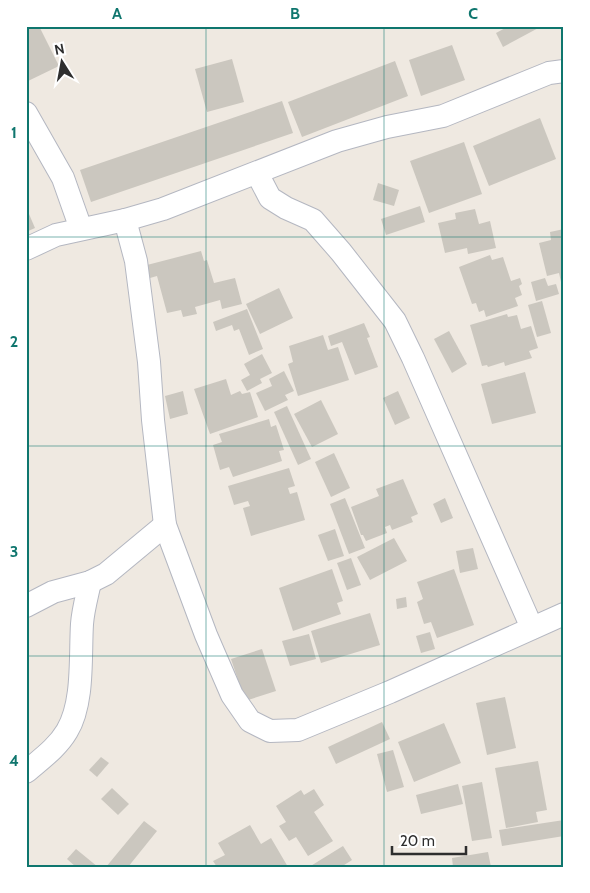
<svg xmlns="http://www.w3.org/2000/svg" width="590" height="893" viewBox="0 0 590 893" font-family="Cabin,sans-serif">
  <style>
    .building { fill: #cbc7bf }
    .lines { fill: none; stroke-linecap: round; stroke-linejoin: round }
    .street-casing { stroke: #b4b7c1; stroke-width: 24 }
    .street { stroke: #fff; stroke-width: 22 }
    .grid { fill: none; stroke: #0f766e; stroke-width: 1; stroke-opacity: 0.55 }
    .neatline { fill: none; stroke: #0f766e; stroke-width: 2 }
    .grid-label { font-size: 16px; text-anchor: middle; font-weight: bold; fill: #0f766e }
  </style>
  <rect width="100%" height="100%" fill="#efe9e1"/>
  <g class="building">
    <polygon points="26,26 39,26 59,66 26,82"/>
    <polygon points="509,26 542,26 503,47 496,33"/>
    <polygon points="452,45 465,80 421,96 409,60"/>
    <polygon points="232,59 244,102 207,112 195,69"/>
    <polygon points="395,61 408,96 302,137 288,102"/>
    <polygon points="282,101 293,133 91,202 80,170"/>
    <polygon points="540,118 556,159 489,186 473,146"/>
    <polygon points="464,142 482,194 429,213 410,161"/>
    <polygon points="378,183 399,190 394,206 373,200"/>
    <polygon points="420,206 425,222 386,235 381,219"/>
    <polygon points="26,207 35,228 26,232"/>
    <polygon points="475,209 479,224 490,221 496,248 468,254 467,248 445,253 438,223 456,219 455,213"/>
    <polygon points="564,229 564,281 561,282 559,273 547,276 539,243 551,240 550,232"/>
    <polygon points="201,251 204,261 207,260 214,283 235,278 242,304 222,309 220,300 195,307 197,314 183,317 181,310 167,313 157,276 150,278 147,265"/>
    <polygon points="490,255 492,260 503,257 511,281 520,278 522,284 519,286 522,295 515,298 518,306 486,317 484,310 479,312 476,303 472,304 459,267"/>
    <polygon points="545,278 548,286 556,284 559,294 536,301 531,282"/>
    <polygon points="279,288 293,318 260,334 246,304"/>
    <polygon points="542,301 551,333 537,337 528,305"/>
    <polygon points="247,309 263,349 249,355 239,329 234,331 232,325 216,331 213,322"/>
    <polygon points="507,314 508,317 517,315 521,329 531,326 538,348 529,351 532,358 505,366 504,362 488,367 487,365 482,366 470,325"/>
    <polygon points="364,323 370,337 367,338 378,367 355,375 342,342 331,346 328,336"/>
    <polygon points="449,331 467,364 452,373 434,339"/>
    <polygon points="323,335 328,350 338,347 349,380 298,396 288,364 293,362 289,346"/>
    <polygon points="262,354 272,373 260,379 262,383 247,391 241,380 250,375 244,364"/>
    <polygon points="284,371 294,391 285,395 288,400 265,411 256,393 272,386 269,379"/>
    <polygon points="525,372 536,413 492,424 481,384"/>
    <polygon points="226,379 231,395 240,391 242,394 250,392 258,417 210,434 194,389"/>
    <polygon points="183,391 188,414 170,419 165,396"/>
    <polygon points="398,391 410,418 395,425 383,398"/>
    <polygon points="321,400 338,434 312,447 294,414"/>
    <polygon points="287,406 311,459 298,465 274,412"/>
    <polygon points="269,419 271,427 276,425 284,450 279,451 282,461 233,477 229,467 220,470 213,445 222,442 219,434"/>
    <polygon points="334,453 350,488 331,497 315,462"/>
    <polygon points="289,468 295,486 288,488 290,494 297,492 305,520 251,536 243,508 250,506 248,501 234,505 228,486"/>
    <polygon points="403,479 418,514 411,517 413,522 392,530 390,525 385,527 387,533 366,541 363,535 361,535 351,507 379,496 376,489"/>
    <polygon points="345,498 365,548 349,554 330,504"/>
    <polygon points="445,498 453,518 441,523 433,504"/>
    <polygon points="335,529 344,556 328,561 318,535"/>
    <polygon points="394,538 407,561 370,580 357,557"/>
    <polygon points="473,548 478,569 460,573 456,551"/>
    <polygon points="351,558 361,585 347,590 337,563"/>
    <polygon points="332,569 343,601 337,603 341,614 293,631 279,588"/>
    <polygon points="454,569 474,625 437,638 431,622 424,624 417,602 423,599 417,582"/>
    <polygon points="406,597 407,607 397,609 396,599"/>
    <polygon points="370,613 380,645 321,663 311,631"/>
    <polygon points="430,632 435,649 421,653 416,636"/>
    <polygon points="309,634 316,659 290,666 282,641"/>
    <polygon points="262,649 276,691 245,701 231,659"/>
    <polygon points="505,697 516,748 487,755 476,703"/>
    <polygon points="382,722 390,739 336,764 328,747"/>
    <polygon points="444,723 461,763 414,782 398,742"/>
    <polygon points="393,750 404,787 387,792 377,754"/>
    <polygon points="101,757 109,763 97,777 89,770"/>
    <polygon points="538,761 547,810 536,812 538,822 506,828 495,768"/>
    <polygon points="482,782 492,838 472,841 462,786"/>
    <polygon points="458,784 463,804 421,814 416,795"/>
    <polygon points="112,788 129,804 118,815 101,799"/>
    <polygon points="314,789 324,805 314,812 333,841 308,856 296,837 289,841 279,826 286,822 276,806 301,790 304,795"/>
    <polygon points="564,820 564,836 502,846 499,830"/>
    <polygon points="144,821 157,831 128,867 106,867"/>
    <polygon points="250,825 261,844 271,838 288,867 217,867 213,861 225,855 218,843"/>
    <polygon points="343,846 352,860 341,867 309,867"/>
    <polygon points="76,849 98,867 76,867 67,859"/>
    <polygon points="488,852 491,867 453,867 452,858"/>
  </g>
  <g class="lines">
    <g class="street-casing">
      <g id="street">
        <polyline points="26,113 63,178 81,229"/>
        <polyline points="257,173 270,198 286,208 313,220 341,252 395,321 413,358 532,628"/>
        <polyline points="125,220 136,261 149,362 153,420 165,525 206,635 232,695 250,721 270,731 298,730 390,692 564,614"/>
        <polyline points="26,249 56,235 125,220 163,209 337,141 387,127 443,116 549,73 564,71"/>
        <polyline points="26,606 53,592 90,582 106,574 165,525"/>
        <path d="M26 772C41 759 57 748 67 731 84 703 80 656 82 624 83 610 87 596 90 582"/>
      </g>
    </g>
    <use href="#street" class="street"/>
  </g>
  <path class="grid" d="M206 26V867M384 26V867M26 237H564M26 446H564M26 656H564"/>
  <rect width="590" height="893" fill="none" stroke="#ffffff" stroke-width="55"/>
  <g transform="translate(62 62) rotate(349)" stroke="#ffffff" stroke-width="4" paint-order="stroke">
  <path d="M0-4L9 19L0 12L-9 19Z" fill="#2e2e2e"/>
  <text y="-8" font-size="14" font-weight="bold" text-anchor="middle" fill="#2e2e2e">N</text>
  </g>
  <path d="M392 846v8h74v-8" fill="none" stroke="#2e2e2e" stroke-width="2.5"/>
  <text x="400" y="846" font-size="15" fill="#2e2e2e" stroke="#ffffff" stroke-width="4" paint-order="stroke">20 m</text>
  <rect x="28" y="28" width="534" height="838" class="neatline"/>
  <g class="grid-label">
    <text x="117" y="19">A</text>
    <text x="295" y="19">B</text>
    <text x="473" y="19">C</text>
    <text x="14" y="138">1</text>
    <text x="14" y="347">2</text>
    <text x="14" y="557">3</text>
    <text x="14" y="766">4</text>
  </g>
</svg>
